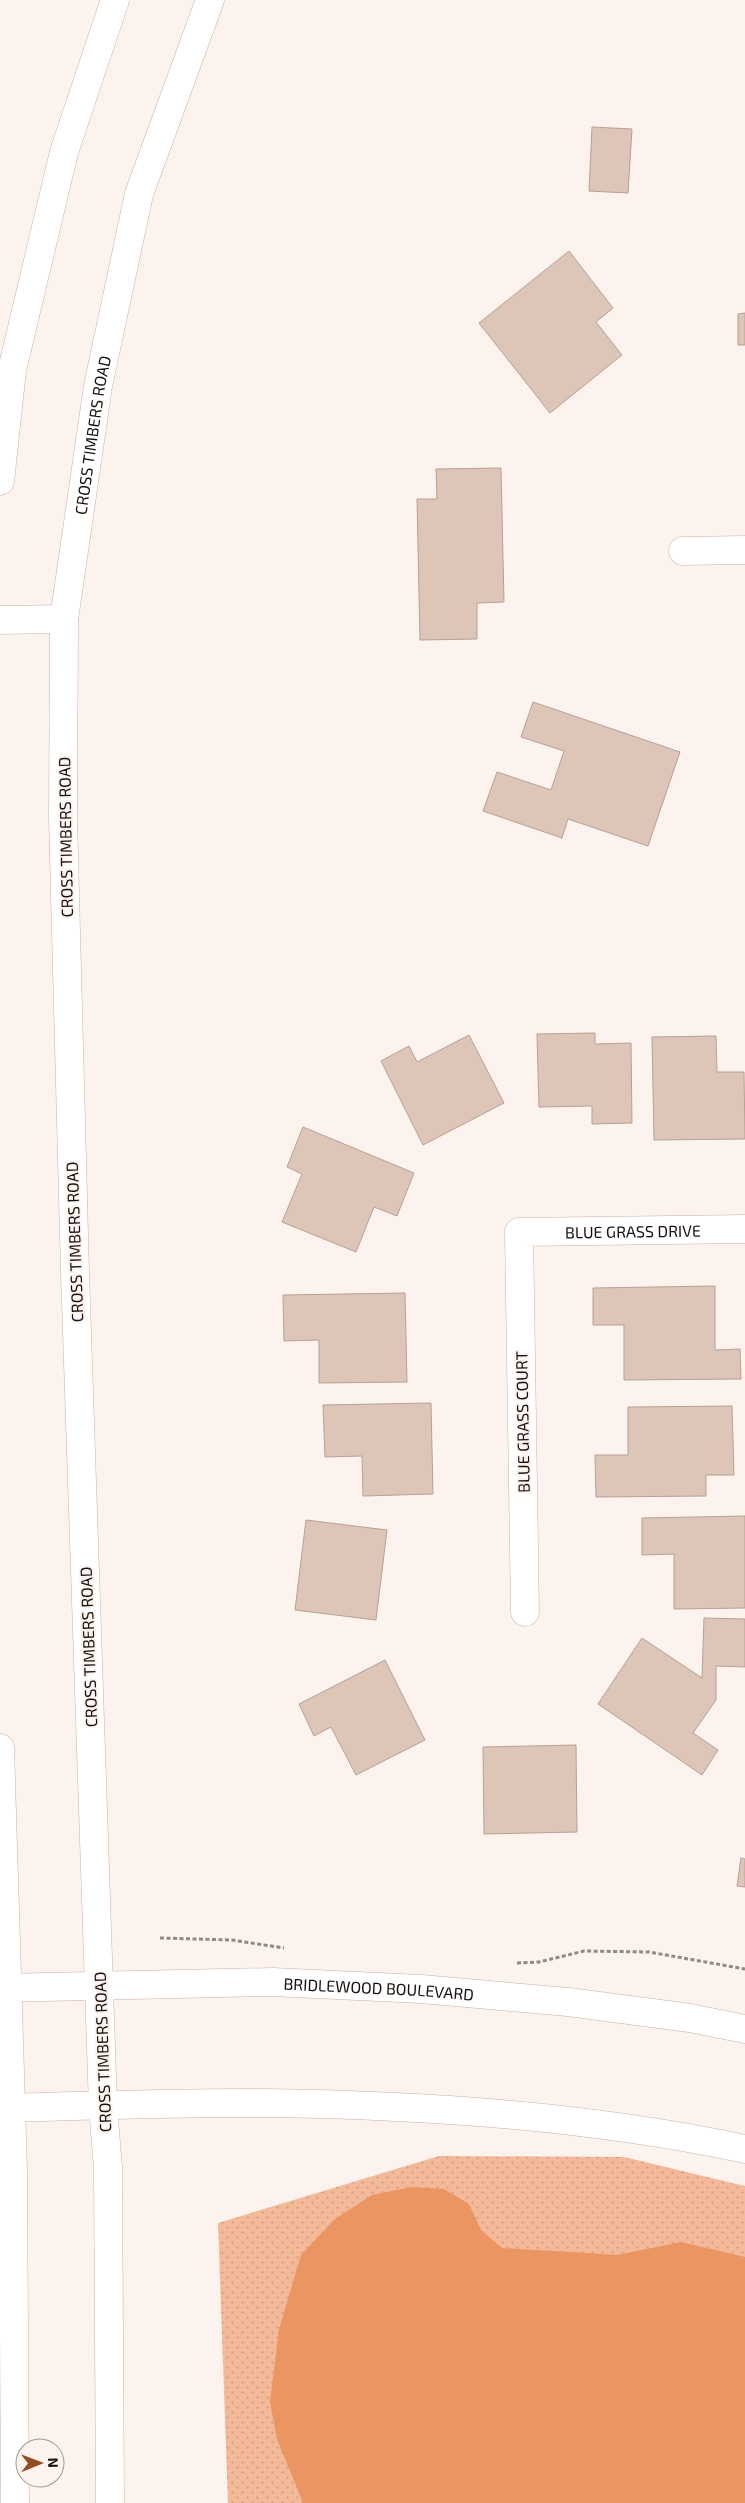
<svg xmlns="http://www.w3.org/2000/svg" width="745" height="2503" viewBox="0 0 745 2503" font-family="'Exo 2',sans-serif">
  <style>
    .green { fill: url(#green-dots) }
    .water { fill: #eb9562 }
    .building { fill: #ddc5b8; stroke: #b7a094 }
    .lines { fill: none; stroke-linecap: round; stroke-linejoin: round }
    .street-casing { stroke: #c8b0a4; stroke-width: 29 }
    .secondary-casing { stroke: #c8b0a4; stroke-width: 29 }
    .primary-casing { stroke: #c8b0a4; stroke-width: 29 }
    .path { stroke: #928984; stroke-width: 3; stroke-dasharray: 4 2.5; stroke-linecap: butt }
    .street { stroke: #fff; stroke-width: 28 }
    .secondary { stroke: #fff; stroke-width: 28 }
    .primary { stroke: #fff; stroke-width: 28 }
    .labels { text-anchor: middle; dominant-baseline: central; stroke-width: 4; stroke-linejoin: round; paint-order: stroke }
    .street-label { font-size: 16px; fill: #18100c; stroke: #fdf3ee }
  </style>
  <defs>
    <pattern id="green-dots" width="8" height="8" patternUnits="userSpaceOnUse" patternTransform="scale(1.25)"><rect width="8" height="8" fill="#f4b999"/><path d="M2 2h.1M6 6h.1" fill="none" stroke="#d09e83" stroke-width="1.8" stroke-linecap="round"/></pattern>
  </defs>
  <rect width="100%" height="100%" fill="#fdf3ee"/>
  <polygon class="green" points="439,2156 624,2157 745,2186 745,2503 228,2503 218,2223"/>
  <polygon class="water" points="411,2187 444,2189 469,2204 481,2230 502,2248 617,2255 681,2242 745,2257 745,2503 303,2503 277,2439 270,2402 279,2329 301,2255 335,2219 372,2195"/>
  <g class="building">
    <polygon points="592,127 632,129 628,193 589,191"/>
    <polygon points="569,251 613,308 596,322 622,355 550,413 479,323"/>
    <polygon points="745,313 745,345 738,345 738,314"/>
    <polygon points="501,468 504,602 477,603 477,639 420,640 417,499 437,499 436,469"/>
    <polygon points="533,702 680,752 648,846 568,819 562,838 483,811 497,772 551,790 564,751 521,737"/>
    <polygon points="595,1033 595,1044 631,1043 632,1123 592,1124 592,1106 539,1107 537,1034"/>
    <polygon points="469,1035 504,1103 423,1145 381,1061 409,1046 417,1062"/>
    <polygon points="716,1036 717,1072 744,1072 745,1139 654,1140 652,1037"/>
    <polygon points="303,1127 414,1173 397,1216 374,1207 356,1252 282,1222 302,1174 287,1167"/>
    <polygon points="715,1286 715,1350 740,1349 741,1379 624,1380 624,1325 593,1325 593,1288"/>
    <polygon points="405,1293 407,1382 319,1383 319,1340 284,1341 283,1295"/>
    <polygon points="431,1403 433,1494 363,1496 362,1456 325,1457 323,1405"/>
    <polygon points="732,1406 734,1475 706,1475 706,1496 596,1497 595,1455 628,1455 628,1407"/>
    <polygon points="745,1516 745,1608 674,1609 674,1554 642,1555 642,1518"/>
    <polygon points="306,1520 387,1530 376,1620 295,1610"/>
    <polygon points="704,1618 745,1619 745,1667 716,1666 716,1700 693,1733 718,1750 702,1775 598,1704 642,1638 702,1678"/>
    <polygon points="385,1660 425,1740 356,1775 331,1727 314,1736 299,1704"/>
    <polygon points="576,1745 577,1832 484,1834 483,1747"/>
    <polygon points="741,1858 745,1859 745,1887 737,1886"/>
  </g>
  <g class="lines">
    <g class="street-casing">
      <g id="street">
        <polyline points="683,551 745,550"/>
        <path id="s1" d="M525 1612 519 1232 745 1229"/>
      </g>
    </g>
    <g class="secondary-casing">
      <g id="secondary">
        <path id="s2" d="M0 1988 272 1982 421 1989 568 2002 690 2018 745 2029"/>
        <path d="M0 2108C88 2106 177 2102 264 2103 425 2105 588 2116 745 2149"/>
      </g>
    </g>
    <g class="primary-casing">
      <g id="primary">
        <polyline points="0,481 12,370 64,152 115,0"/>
        <polyline points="0,620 64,619"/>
        <polyline points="0,1748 13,2170 15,2503"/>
        <path id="s3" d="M110 2503 108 2168 103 2107 75 1273 63 818 64 619 98 386 139 194 210 0"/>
      </g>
    </g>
    <g class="path">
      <polyline points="160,1938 232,1940 284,1948"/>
      <polyline points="517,1963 539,1962 584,1951 649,1952 745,1969"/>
    </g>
    <use href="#street" class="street"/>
    <use href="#secondary" class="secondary"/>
    <use href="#primary" class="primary"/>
  </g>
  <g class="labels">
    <g class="street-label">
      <text stroke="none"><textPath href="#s3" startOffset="2071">CROSS TIMBERS ROAD</textPath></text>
      <text transform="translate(65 837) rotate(-91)">CROSS TIMBERS ROAD</text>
      <text stroke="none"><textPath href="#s1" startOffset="494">BLUE GRASS DRIVE</textPath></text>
      <text transform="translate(74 1242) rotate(-92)">CROSS TIMBERS ROAD</text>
      <text transform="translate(522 1422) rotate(-91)">BLUE GRASS COURT</text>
      <text transform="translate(88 1647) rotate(-92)">CROSS TIMBERS ROAD</text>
      <text stroke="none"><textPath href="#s2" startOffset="379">BRIDLEWOOD BOULEVARD</textPath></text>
      <text transform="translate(102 2052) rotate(-92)">CROSS TIMBERS ROAD</text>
    </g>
  </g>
  <g transform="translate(40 2463) rotate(89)"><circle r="24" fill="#fdf3ee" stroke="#a19894"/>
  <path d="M0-4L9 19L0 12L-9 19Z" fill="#924e22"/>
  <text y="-8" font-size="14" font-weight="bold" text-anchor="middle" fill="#18100c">N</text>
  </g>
</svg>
